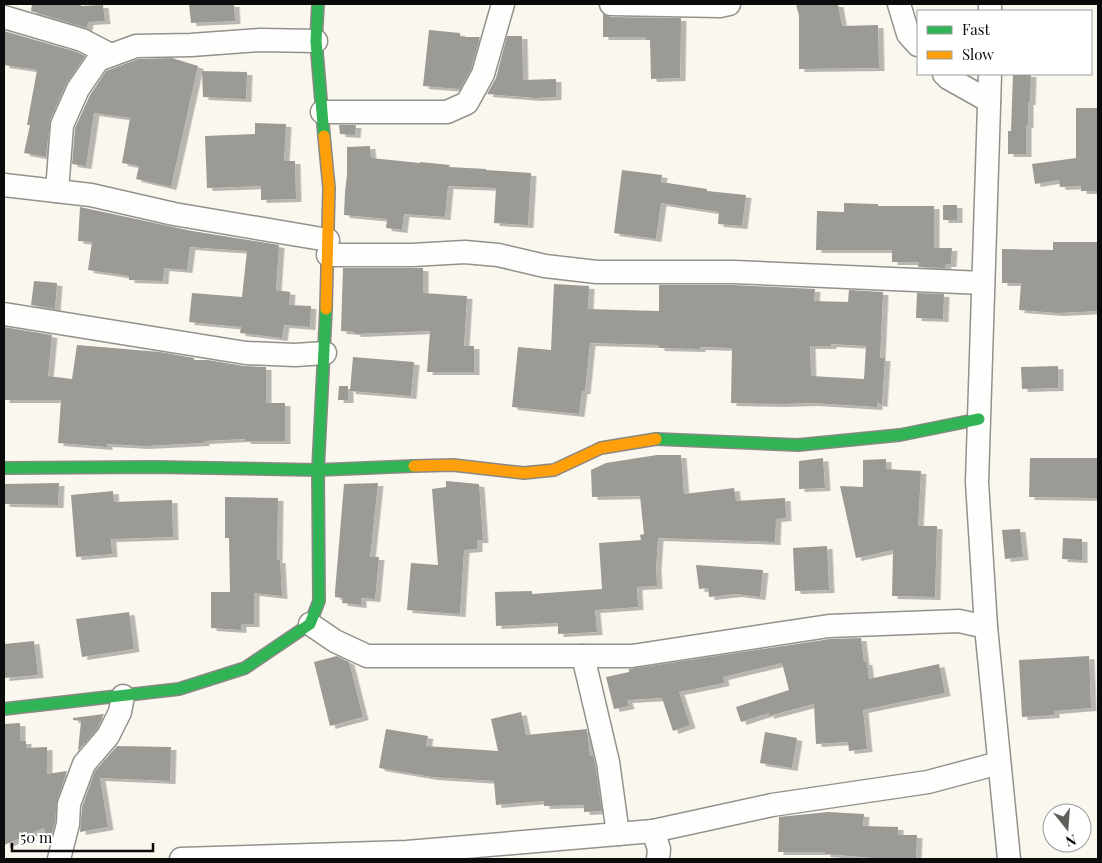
<svg xmlns="http://www.w3.org/2000/svg" width="1102" height="863" viewBox="0 0 1102 863" font-family="'Playfair Display',serif">
  <style>
    .building { fill: #9c9a95; fill-rule: evenodd; filter: url(#shadow) }
    .lines { fill: none; stroke-linecap: round; stroke-linejoin: round }
    .street-casing { stroke: #93918d; stroke-width: 25 }
    .fast-casing { stroke: #898884; stroke-width: 14 }
    .slow-casing { stroke: #898884; stroke-width: 14 }
    .street { stroke: #fefefc; stroke-width: 22 }
    .fast { stroke: #30b455; stroke-width: 11 }
    .slow { stroke: #ff9f0a; stroke-width: 11 }
  </style>
  <defs>
    <filter id="shadow"><feDropShadow dx="5.5" dy="3" stdDeviation="0" flood-color="#0004"/></filter>
  </defs>
  <rect width="100%" height="100%" fill="#faf7ee"/>
  <g class="building">
    <polygon points="32,4 81,4 81,6 103,5 105,21 88,22 87,28 31,11"/>
    <polygon points="189,4 234,4 235,21 191,23"/>
    <polygon points="796,4 838,4 842,26 878,25 879,68 799,69 799,16"/>
    <polygon points="603,14 611,17 681,18 680,78 651,79 650,40 646,40 645,37 603,37"/>
    <polygon points="429,30 460,33 460,37 480,37 471,69 460,89 423,86"/>
    <polygon points="4,31 77,52 85,56 66,84 50,120 46,157 24,153 30,125 27,125 37,70 4,65"/>
    <polygon points="507,36 522,36 523,80 556,79 556,97 536,98 487,94 496,78"/>
    <polygon points="172,58 198,66 171,187 136,179 139,166 122,163 130,118 94,113 86,166 72,164 75,128 90,95 106,71 138,59"/>
    <polygon points="202,71 247,72 246,99 203,97"/>
    <polygon points="1013,74 1031,74 1030,102 1028,102 1028,125 1026,125 1026,154 1008,154 1008,131 1011,131"/>
    <polygon points="1076,108 1098,108 1098,191 1081,191 1081,186 1060,187 1059,180 1035,184 1032,164 1076,158"/>
    <polygon points="255,123 286,124 284,161 295,161 296,199 261,200 261,186 207,188 205,136 255,134"/>
    <polygon points="339,125 356,125 355,135 340,134"/>
    <polygon points="370,146 371,158 420,163 420,162 450,165 449,167 486,169 486,170 531,173 528,225 494,223 496,188 448,186 445,217 404,214 402,230 386,228 387,219 344,215 345,192 347,175 347,147"/>
    <polygon points="622,170 662,175 661,182 707,189 707,191 746,195 742,226 718,224 719,212 661,203 656,239 614,233"/>
    <polygon points="844,203 878,204 878,206 934,206 934,248 952,248 951,264 946,264 945,268 918,267 919,262 892,262 892,250 816,250 817,211 844,212"/>
    <rect x="943" y="205" width="14" height="15"/>
    <polygon points="80,207 192,231 279,245 276,290 290,292 289,305 311,306 310,327 284,325 282,338 240,333 241,327 189,322 192,293 242,297 247,251 190,247 187,270 164,268 163,281 129,280 129,276 88,270 92,242 78,241"/>
    <polygon points="1053,242 1098,242 1098,311 1058,313 1019,310 1021,283 1002,283 1002,249 1053,250"/>
    <polygon points="343,268 423,268 423,293 467,296 464,346 474,346 474,372 427,372 430,331 355,334 355,332 341,331"/>
    <polygon points="34,281 57,283 55,309 31,305"/>
    <path d="M554 284 589 286 588 309 659 311V285H734L815 289 814 301 848 302 849 290 883 292 880 358H885L882 404 877 403V407L812 403 780 404 731 403 732 348 700 347V349L659 348V345L590 343 585 391H582L579 414 512 407 518 347 551 350ZM831 344 866 346 864 379 811 376 810 346H831Z"/>
    <polygon points="917,293 944,294 943,319 916,318"/>
    <polygon points="4,327 52,335 48,376 72,379 77,345 160,352 194,358 194,360 208,360 244,366 266,367 266,403 285,403 285,441 245,441 245,439 204,441 204,443 144,446 107,444 107,447 58,443 61,400 4,400"/>
    <polygon points="353,357 414,362 411,396 350,391"/>
    <polygon points="1058,366 1058,388 1022,389 1021,367"/>
    <polygon points="339,386 348,386 348,400 338,400"/>
    <polygon points="657,455 681,455 684,494 734,488 736,501 785,498 786,518 776,519 775,542 658,538 656,567 657,586 637,587 638,607 595,610 597,632 558,634 558,623 496,626 495,592 532,591 532,594 602,589 599,543 641,540 640,535 644,534 640,496 592,497 591,470 606,463"/>
    <polygon points="823,458 825,488 799,489 799,461"/>
    <polygon points="1030,458 1098,458 1098,498 1029,497"/>
    <polygon points="886,459 886,469 921,471 918,526 937,526 935,597 892,596 893,550 856,558 840,486 863,487 863,460"/>
    <polygon points="446,481 479,484 483,540 477,540 477,549 464,550 460,614 407,610 411,563 438,565 432,489 446,487"/>
    <polygon points="59,483 58,505 4,504 4,484"/>
    <polygon points="378,483 370,557 379,557 375,599 361,598 361,605 342,603 343,598 335,597 335,592 344,484"/>
    <polygon points="113,491 114,502 172,500 173,537 111,539 112,554 76,557 71,495"/>
    <polygon points="225,497 278,498 277,560 280,560 282,596 254,593 254,624 241,624 241,630 211,628 211,592 230,592 229,538 225,538"/>
    <polygon points="1020,529 1023,557 1005,559 1002,530"/>
    <polygon points="1063,538 1082,539 1082,560 1062,559"/>
    <polygon points="827,546 829,590 795,591 793,548"/>
    <polygon points="696,565 763,570 760,597 736,594 709,597 708,588 699,589"/>
    <polygon points="129,612 134,649 82,657 76,619"/>
    <polygon points="861,638 864,662 867,662 869,679 939,664 945,693 863,710 867,749 849,751 848,742 816,744 814,704 768,716 769,713 741,722 736,707 789,690 782,663 723,677 724,683 679,692 690,725 673,731 662,698 627,700 629,706 614,709 606,677 629,672 629,669 830,639"/>
    <polygon points="34,641 38,675 4,678 4,644"/>
    <polygon points="337,656 349,662 363,717 330,726 314,662"/>
    <polygon points="1089,656 1091,708 1054,711 1054,715 1022,717 1019,660"/>
    <polygon points="521,712 526,735 587,729 590,756 593,755 595,764 602,811 584,812 584,805 544,806 544,801 496,805 494,781 432,777 379,768 386,729 428,736 426,746 498,751 491,719"/>
    <polygon points="104,714 97,729 78,751 81,721 73,720 73,718"/>
    <polygon points="20,723 20,741 26,741 26,748 47,747 47,774 67,771 57,800 55,822 52,833 45,834 44,828 4,845 4,724"/>
    <polygon points="765,732 797,738 792,768 760,763"/>
    <polygon points="117,746 171,747 170,781 100,778 108,827 80,832 82,807 95,771"/>
    <polygon points="828,812 864,814 863,826 898,827 898,835 917,835 916,859 874,859 874,858 825,854 825,852 778,852 779,817"/>
  </g>
  <g class="lines">
    <g class="street-casing">
      <g id="street">
        <polyline points="611,4 720,6 729,4"/>
        <polyline points="899,4 908,34 918,45"/>
        <polyline points="990,4 990,11"/>
        <polyline points="4,17 82,40 111,55"/>
        <polyline points="944,74 948,78 989,101"/>
        <polyline points="990,74 977,482 986,627 1009,859"/>
        <polyline points="322,112 447,112 467,103 483,74 503,4"/>
        <polyline points="4,185 91,195 174,214 328,240"/>
        <polyline points="57,191 62,125 78,89 98,60 136,46 191,45 260,40 316,41"/>
        <polyline points="328,255 412,255 465,252 498,255 545,266 597,272 734,272 983,283"/>
        <polyline points="4,314 246,353 295,355 325,353"/>
        <polyline points="310,624 335,641 367,656 632,656 829,626 959,621 986,627"/>
        <polyline points="583,656 608,762 618,834"/>
        <polyline points="653,831 659,849 658,859"/>
        <polyline points="59,859 68,824 69,804 84,764 108,736 120,712 123,696"/>
        <polyline points="181,859 407,852 653,831 772,805 928,782 999,763"/>
      </g>
    </g>
    <g class="fast-casing">
      <g id="fast">
        <polyline points="318,4 316,41 324,136"/>
        <polyline points="656,439 798,445 900,435 979,419"/>
        <polyline points="4,468 154,467 318,470 414,466"/>
        <polyline points="4,709 179,689 245,668 310,624 319,601 318,470 326,309"/>
      </g>
    </g>
    <g class="slow-casing">
      <g id="slow">
        <polyline points="324,136 329,188 326,309"/>
        <polyline points="414,466 453,465 524,473 554,470 601,448 656,439"/>
      </g>
    </g>
    <use href="#street" class="street"/>
    <use href="#fast" class="fast"/>
    <use href="#slow" class="slow"/>
  </g>
  <rect width="1102" height="863" fill="none" stroke="#0b0b0b" stroke-width="10"/>
  <rect x="917" y="10" width="175" height="65" fill="#ffffff" stroke="#9d9d9d"/>
  <rect x="927" y="26" width="25" height="8" fill="#30b455" stroke="#9d9d9d"/>
  <text x="962" y="35" font-size="15" fill="#0b0b0b">Fast</text>
  <rect x="927" y="51" width="25" height="8" fill="#ff9f0a" stroke="#9d9d9d"/>
  <text x="962" y="60" font-size="15" fill="#0b0b0b">Slow</text>
  <g transform="translate(1067 828) rotate(163)"><circle r="24" fill="#ffffff" stroke="#9d9d9d"/>
  <path d="M0-4L9 19L0 12L-9 19Z" fill="#5f5e5a"/>
  <text y="-8" font-size="14" font-weight="bold" text-anchor="middle" fill="#0b0b0b">N</text>
  </g>
  <path d="M12 843v8h141v-8" fill="none" stroke="#0b0b0b" stroke-width="2.5"/>
  <text x="20" y="843" font-size="15" fill="#0b0b0b" stroke="#ffffff" stroke-width="4" paint-order="stroke">50 m</text>
</svg>
